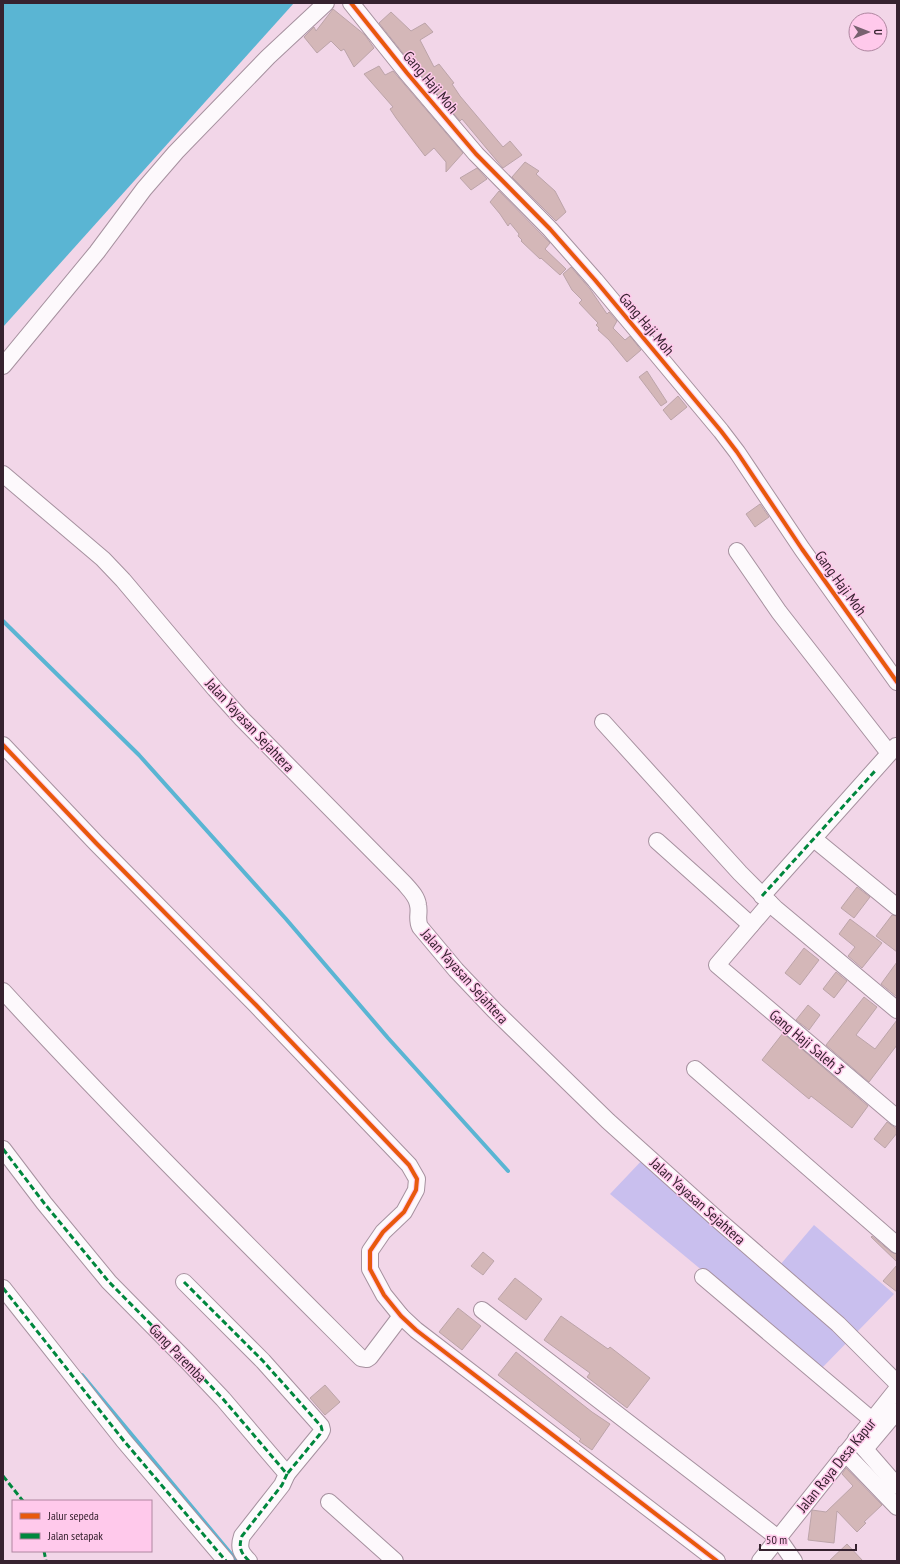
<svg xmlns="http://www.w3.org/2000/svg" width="900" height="1564" viewBox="0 0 900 1564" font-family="'PT Sans Narrow',sans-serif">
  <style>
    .green { fill: #c9bfee }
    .water { fill: #5ab5d3 }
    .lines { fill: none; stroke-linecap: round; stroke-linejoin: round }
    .stream { stroke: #5ab5d3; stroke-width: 4 }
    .building { fill: #d4b7b8; stroke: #bca4a9 }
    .minor-casing { stroke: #a6919f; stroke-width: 18 }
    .minor { stroke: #fdf9fc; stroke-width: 16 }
    .quiet { stroke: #00873e; stroke-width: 3; stroke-dasharray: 6 3; stroke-linecap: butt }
    .cycleway-casing { stroke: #ffc9eb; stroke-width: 6 }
    .cycleway { stroke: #e8590c; stroke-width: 4 }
    .labels { text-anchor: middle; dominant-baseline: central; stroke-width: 3; stroke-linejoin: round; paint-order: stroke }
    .street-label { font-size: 15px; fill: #36222f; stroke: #ffc9eb }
  </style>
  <rect width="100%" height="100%" fill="#f2d6e8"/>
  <polygon class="green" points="646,1156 780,1265 814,1225 894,1294 821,1369 610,1194"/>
  <polygon class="water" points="3,3 294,3 3,327"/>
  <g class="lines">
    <g class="stream">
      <polyline points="3,621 139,755 286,919 388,1038 508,1171"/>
      <polyline points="82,1375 237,1561"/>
    </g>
  </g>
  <g class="building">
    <polygon points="333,9 365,35 374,48 354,67 344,49 341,51 331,41 317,53 304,37 314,27 316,31"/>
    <polygon points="391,12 411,31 425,23 433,32 420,40 434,67 439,64 454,83 452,84 460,96 503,147 510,141 522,155 503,168 497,161 462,119 460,121 414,67 379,23"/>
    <polygon points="379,66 385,75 393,71 463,153 446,172 446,162 434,148 425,156 396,118 390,109 393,107 364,74"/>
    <polygon points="525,162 539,171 536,174 555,191 566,212 556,221 512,177"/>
    <polygon points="477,168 487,179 471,190 460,178"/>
    <polygon points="499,191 550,243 545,249 566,269 560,275 541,258 540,259 521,241 522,240 518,236 519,234 510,223 508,226 500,214 490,202"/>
    <polygon points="571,267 590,289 607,314 609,312 617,321 613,328 625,340 630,336 641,350 627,362 609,340 598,330 599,328 596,325 598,323 579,303 582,300 572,290 563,274"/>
    <polygon points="647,371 667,402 661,406 639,377"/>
    <polygon points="678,396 687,407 671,420 663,410"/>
    <polygon points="760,504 769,517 755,527 746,514"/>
    <polygon points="857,887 870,897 854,918 841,908"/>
    <polygon points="892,915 897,916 897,952 876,936"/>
    <polygon points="850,919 882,943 862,968 848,956 855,947 839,934"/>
    <polygon points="804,948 819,960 800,985 785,973"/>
    <polygon points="897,962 897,997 881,984"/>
    <polygon points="836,972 847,981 834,998 823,989"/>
    <polygon points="864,997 877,1007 856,1035 875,1049 897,1020 897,1045 869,1082 826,1045"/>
    <polygon points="808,1005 820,1015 809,1030 796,1020"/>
    <polygon points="783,1033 868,1106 852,1128 811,1096 809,1099 762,1060"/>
    <polygon points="887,1122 897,1129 897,1133 885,1148 874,1139"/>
    <polygon points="872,1236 891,1252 897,1254 897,1262 871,1237"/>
    <polygon points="483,1252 494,1261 483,1275 471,1266"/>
    <polygon points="897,1265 897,1292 883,1281"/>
    <polygon points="515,1278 542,1299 526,1320 498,1299"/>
    <polygon points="458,1308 481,1326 462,1350 439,1332"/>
    <polygon points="561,1316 608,1349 610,1347 650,1378 627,1408 587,1377 590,1373 544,1340"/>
    <polygon points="516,1352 592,1412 610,1424 592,1450 579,1441 581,1439 498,1375"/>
    <polygon points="325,1385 340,1402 325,1415 310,1398"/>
    <polygon points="846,1468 882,1505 864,1522 866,1523 857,1532 837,1511 834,1543 808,1540 812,1510 826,1512 853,1486 842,1474"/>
    <polygon points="847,1544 863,1561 829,1561"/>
  </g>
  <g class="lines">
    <g class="minor-casing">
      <g id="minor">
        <polyline points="351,3 407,73 476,154 550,229 595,280 721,431 737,452 802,549 897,682"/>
        <polyline points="3,366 97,252 144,189 176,152 268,57 326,3"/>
        <path d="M3 474 103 559 123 580 215 689 242 719 404 883C409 889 417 896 418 905 420 913 416 919 420 927L456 970 494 1010 608 1121 717 1219 838 1324 897 1383"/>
        <polyline points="737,551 779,612 889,753"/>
        <polyline points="603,722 740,873 776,909 897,1010"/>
        <polyline points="3,745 96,843 256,1005 409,1165 417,1179 416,1190 404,1212 383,1232 370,1251 370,1269 384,1295 401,1316 416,1330 717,1561"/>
        <polyline points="814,839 897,907"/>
        <polyline points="657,841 751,925"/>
        <polyline points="762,896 896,746"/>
        <polyline points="770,903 717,965 897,1118"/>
        <path d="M3 991C119 1117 240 1237 361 1358L367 1359 370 1357 401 1316"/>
        <polyline points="695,1069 897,1245"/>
        <path d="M3 1149 44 1203 109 1282 186 1360 223 1399 287 1474 282 1485 242 1536C238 1548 241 1553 249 1561"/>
        <polyline points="703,1277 872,1420"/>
        <polyline points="184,1282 263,1361 321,1426 322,1430 320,1434 287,1474"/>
        <polyline points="3,1288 124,1441 226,1561"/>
        <polyline points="482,1310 778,1538 794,1561"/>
        <polyline points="856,1439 897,1486"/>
        <polyline points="865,1449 897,1411"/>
        <polyline points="845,1453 897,1507"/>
        <polyline points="329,1502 395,1561"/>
        <polyline points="760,1561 897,1389"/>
      </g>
    </g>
    <use href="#minor" class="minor"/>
    <g class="quiet">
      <polyline points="762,896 875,771"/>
      <path d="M3 1149 44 1203 109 1282 186 1360 223 1399 287 1474 282 1485 242 1536C238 1548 241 1553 249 1561"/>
      <polyline points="184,1282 263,1361 321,1426 322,1430 320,1434 287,1474"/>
      <polyline points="3,1288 124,1441 226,1561"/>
      <polyline points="3,1476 23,1501"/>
      <polyline points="44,1551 46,1561"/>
    </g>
    <g class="cycleway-casing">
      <g id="cycleway">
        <polyline points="351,3 407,73 476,154 550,229 595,280 721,431 737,452 802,549 897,682"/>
        <polyline points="3,745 96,843 256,1005 409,1165 417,1179 416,1190 404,1212 383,1232 370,1251 370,1269 384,1295 401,1316 416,1330 717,1561"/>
      </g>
    </g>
    <use href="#cycleway" class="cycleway"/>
  </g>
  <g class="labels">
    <g class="street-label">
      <text transform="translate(431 82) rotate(50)">Gang Haji Moh</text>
      <text transform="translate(647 324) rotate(50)">Gang Haji Moh</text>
      <text transform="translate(841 583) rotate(54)">Gang Haji Moh</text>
      <text transform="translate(250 725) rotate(47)">Jalan Yayasan Sejahtera</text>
      <text transform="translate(465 976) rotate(48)">Jalan Yayasan Sejahtera</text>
      <text transform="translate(807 1042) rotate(40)">Gang Haji Saleh 3</text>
      <text transform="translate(698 1201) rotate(42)">Jalan Yayasan Sejahtera</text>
      <text transform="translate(178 1353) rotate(46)">Gang Paremba</text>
      <text transform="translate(836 1465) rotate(-51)">Jalan Raya Desa Kapur</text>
    </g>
  </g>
  <rect width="900" height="1564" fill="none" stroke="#36222f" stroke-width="8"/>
  <rect x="12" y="1500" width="140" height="52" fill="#ffc9eb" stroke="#af86a0"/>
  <rect x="20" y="1513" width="20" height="6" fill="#e8590c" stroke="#af86a0"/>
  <text x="48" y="1520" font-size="12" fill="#36222f">Jalur sepeda</text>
  <rect x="20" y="1533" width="20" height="6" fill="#00873e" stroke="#af86a0"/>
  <text x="48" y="1540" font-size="12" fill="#36222f">Jalan setapak</text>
  <g transform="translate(868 32) rotate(90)"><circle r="19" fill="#ffc9eb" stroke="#af86a0"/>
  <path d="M0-3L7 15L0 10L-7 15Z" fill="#786170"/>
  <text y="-6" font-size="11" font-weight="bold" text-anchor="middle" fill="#36222f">U</text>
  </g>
  <path d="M760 1544v6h96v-6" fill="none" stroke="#36222f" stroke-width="2"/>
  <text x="766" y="1544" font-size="12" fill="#36222f" stroke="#ffc9eb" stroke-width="3" paint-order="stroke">50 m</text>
</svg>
